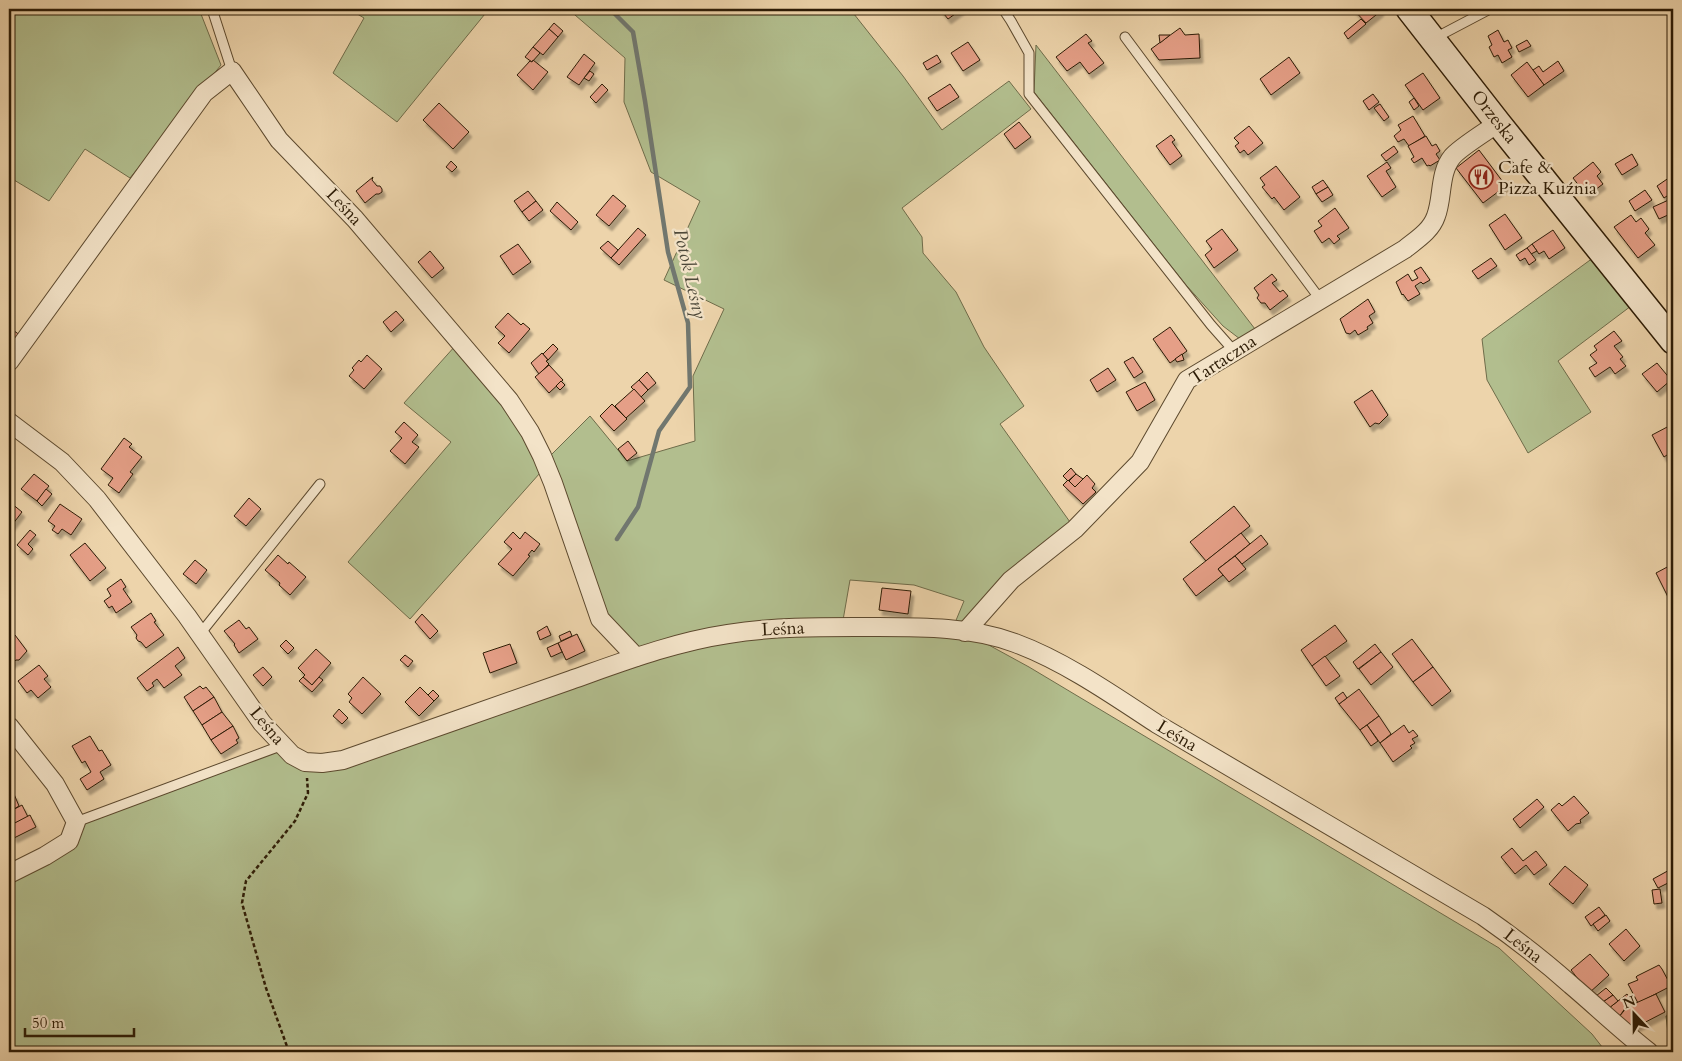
<svg xmlns="http://www.w3.org/2000/svg" width="1682" height="1061" viewBox="0 0 1682 1061" font-family="Cardo,serif">
  <style>
    .green { fill: #b2be8e; stroke: #6f6c4a; fill-rule: evenodd }
    .lines { fill: none; stroke-linecap: round; stroke-linejoin: round }
    .stream { stroke: #71776f; stroke-width: 4.5 }
    .building { fill: #e59f87; stroke: #2c1b05; filter: url(#shadow) }
    .lane-casing { stroke: #5c492e; stroke-width: 11 }
    .street-casing { stroke: #5c492e; stroke-width: 20 }
    .secondary-casing { stroke: #2c1b05; stroke-width: 28 }
    .path { stroke: #2c1b05; stroke-width: 2.5; stroke-dasharray: 4 2.5; stroke-linecap: butt }
    .lane { stroke: #f3e3c8; stroke-width: 9 }
    .street { stroke: #f3e3c8; stroke-width: 18 }
    .secondary { stroke: #f3e3c8; stroke-width: 25 }
    .labels { text-anchor: middle; dominant-baseline: central; stroke-width: 4.5; stroke-linejoin: round; paint-order: stroke }
    .street-label { font-size: 18px; fill: #2c1b05; stroke: #f3e3c8 }
    .poi-label { font-size: 18px; fill: #2c1b05; stroke: #f3e3c8; text-anchor: start }
    .water-label { font-size: 19px; font-style: italic; fill: #4e493a; stroke: #f3e3c8 }
  </style>
  <defs>
    <filter id="shadow"><feDropShadow dx="3" dy="5" stdDeviation="1" flood-color="#0004"/></filter>
  </defs>
  <rect width="100%" height="100%" fill="#edd4ab"/>
  <filter id="stains"><feTurbulence type="fractalNoise" baseFrequency=".004" numOctaves="4"/><feColorMatrix values="0 0 0 0 .2 0 0 0 0 .09 0 0 0 0 .02 0 0 0 .5 -.17"/></filter>
  <radialGradient id="worn" r=".72"><stop offset=".6" stop-color="#630" stop-opacity="0"/><stop offset="1" stop-color="#630" stop-opacity=".3"/></radialGradient>
  <g class="green">
    <polygon points="9,9 199,9 221,65 130,178 85,149 49,201 9,177"/>
    <polygon points="349,9 489,9 397,122 333,73 364,18"/>
    <path d="M568 9H850L903 76 942 130 1009 81 1031 109 902 208 922 237 923 253 956 292 984 347 1024 406 1000 424 1075 529 965 632 1029 667 1499 948 1592 1034 1606 1052H9V874L45 856 76 822 283 745 322 763 636 657 600 619 549 457 590 416 627 461 695 441 693 376 724 309 664 280 700 201 651 172 624 102 625 58ZM850 580 914 585 964 601 952 630 842 626Z"/>
    <polygon points="1036,45 1255,329 1240,339 1223,326 1186,285 1034,92"/>
    <polygon points="1597,255 1635,303 1558,361 1591,412 1528,453 1487,380 1482,339"/>
    <polygon points="456,345 505,406 528,441 540,473 410,619 348,562 451,442 404,403"/>
    <polygon points="1673,1014 1673,1051 1670,1050 1666,1016"/>
  </g>
  <g class="lines">
    <polyline class="stream" points="610,9 633,32 645,101 668,252 688,323 690,387 659,431 638,507 617,539"/>
  </g>
  <g class="building">
    <polygon points="940,9 962,9 948,19"/>
    <polygon points="1353,9 1380,9 1381,11 1366,23"/>
    <polygon points="1361,19 1366,24 1348,39 1344,33"/>
    <polygon points="554,23 563,31 558,37 549,29"/>
    <polygon points="1180,28 1185,35 1199,34 1200,58 1159,60 1151,49"/>
    <polygon points="549,29 558,37 543,55 533,47"/>
    <polygon points="1498,30 1504,42 1508,40 1512,48 1508,50 1512,57 1502,63 1498,55 1494,57 1489,47 1492,45 1488,36"/>
    <polygon points="1086,34 1092,41 1088,43 1104,63 1089,74 1080,62 1067,71 1056,57"/>
    <polygon points="1159,35 1170,35 1160,43"/>
    <polygon points="1527,40 1531,46 1519,52 1516,46"/>
    <polygon points="968,42 980,60 963,71 951,53"/>
    <polygon points="533,47 540,53 532,62 525,57"/>
    <polygon points="584,54 595,63 579,85 567,77"/>
    <polygon points="937,55 941,62 927,70 923,63"/>
    <polygon points="1289,57 1300,73 1271,95 1260,79"/>
    <polygon points="533,60 548,72 533,90 517,75 530,61 532,62"/>
    <polygon points="1558,61 1564,71 1544,85 1533,70 1539,66 1543,72"/>
    <polygon points="1527,62 1544,85 1528,97 1511,75"/>
    <polygon points="590,71 594,74 589,81 584,78"/>
    <polygon points="1423,73 1440,98 1423,110 1405,85"/>
    <polygon points="602,84 608,90 596,103 590,97"/>
    <polygon points="950,84 959,97 937,111 928,98"/>
    <polygon points="1373,94 1379,102 1369,110 1363,101"/>
    <polygon points="1414,98 1419,106 1414,110 1409,102"/>
    <polygon points="439,103 469,132 453,149 423,120"/>
    <polygon points="1380,104 1389,117 1384,121 1374,108"/>
    <polygon points="1413,116 1425,136 1409,146 1404,139 1398,142 1394,136 1401,130 1398,125"/>
    <polygon points="1019,122 1031,137 1015,149 1004,134"/>
    <polygon points="1249,126 1263,143 1248,155 1244,150 1240,153 1235,146 1239,143 1234,138"/>
    <polygon points="1171,135 1175,140 1172,142 1182,156 1170,165 1156,146"/>
    <polygon points="1426,136 1432,146 1436,144 1440,151 1436,154 1440,160 1430,166 1429,165 1427,166 1422,158 1414,163 1411,159 1414,157 1408,146"/>
    <polygon points="1394,146 1398,152 1386,161 1381,155"/>
    <polygon points="1479,150 1506,186 1483,203 1456,168"/>
    <polygon points="1632,154 1638,165 1622,175 1615,164"/>
    <polygon points="451,161 457,167 452,172 446,167"/>
    <polygon points="1387,162 1391,168 1386,171 1396,187 1382,197 1367,176"/>
    <polygon points="1593,162 1601,172 1597,176 1603,184 1587,196 1573,178"/>
    <polygon points="1276,166 1300,197 1284,210 1274,197 1272,199 1262,187 1265,185 1260,178"/>
    <polygon points="1673,175 1673,192 1664,198 1657,186"/>
    <polygon points="373,177 372,180 377,186 380,186 382,189 382,192 379,194 376,194 365,203 356,191"/>
    <polygon points="1323,180 1328,187 1316,194 1312,187"/>
    <polygon points="1328,187 1333,195 1322,202 1316,194"/>
    <polygon points="1645,190 1652,200 1635,211 1629,201"/>
    <polygon points="528,191 536,201 522,212 514,201"/>
    <polygon points="613,195 626,206 609,226 596,215"/>
    <polygon points="1673,198 1673,227 1668,215 1659,219 1653,207"/>
    <polygon points="536,201 543,210 529,221 522,212"/>
    <polygon points="557,202 578,222 571,230 550,211"/>
    <polygon points="1335,208 1349,228 1337,236 1340,239 1334,244 1329,238 1322,243 1314,231 1322,226 1318,221"/>
    <polygon points="1505,214 1522,238 1505,250 1489,225"/>
    <polygon points="1631,215 1636,222 1641,218 1649,229 1645,233 1655,245 1638,258 1614,227"/>
    <polygon points="638,228 646,235 619,265 611,258"/>
    <polygon points="1222,229 1238,250 1214,268 1205,255 1212,249 1206,241"/>
    <polygon points="1553,230 1565,248 1549,259 1544,251 1539,254 1532,244"/>
    <polygon points="608,241 618,250 611,258 600,248"/>
    <polygon points="518,244 531,262 513,275 500,256"/>
    <polygon points="1532,244 1537,251 1531,254 1527,248"/>
    <polygon points="1527,248 1536,260 1529,265 1525,258 1520,261 1516,255"/>
    <polygon points="430,251 444,268 432,278 418,262"/>
    <polygon points="1491,258 1497,266 1478,279 1472,271"/>
    <polygon points="1421,267 1430,280 1423,284 1421,282 1415,286 1420,294 1408,301 1403,294 1402,295 1396,282 1408,274 1412,281 1418,278 1414,271"/>
    <polygon points="1272,274 1277,280 1272,283 1280,292 1283,290 1288,296 1270,310 1265,303 1261,303 1257,298 1259,295 1254,288"/>
    <polygon points="1368,299 1375,312 1369,316 1373,323 1367,327 1368,329 1358,335 1355,330 1350,334 1346,333 1340,319"/>
    <polygon points="396,311 404,320 391,332 383,322"/>
    <polygon points="508,313 521,325 523,323 530,329 509,353 498,343 505,336 495,327"/>
    <polygon points="9,327 21,336 14,345 9,341"/>
    <polygon points="1170,327 1187,351 1170,363 1153,339"/>
    <polygon points="1614,331 1622,341 1614,346 1623,357 1620,359 1626,366 1615,374 1610,367 1595,377 1589,368 1597,363 1590,355 1597,350 1594,346"/>
    <polygon points="553,344 558,349 548,360 543,354"/>
    <polygon points="542,353 548,360 546,361 549,364 539,374 531,363"/>
    <polygon points="1182,354 1184,360 1177,362 1175,359"/>
    <polygon points="367,355 382,369 364,389 349,376 354,370 352,368 359,360 361,362"/>
    <polygon points="1133,357 1143,372 1134,378 1124,362"/>
    <polygon points="1657,363 1671,380 1657,392 1642,374"/>
    <polygon points="549,365 563,380 549,393 535,377"/>
    <polygon points="1108,368 1116,380 1097,392 1090,380"/>
    <polygon points="647,372 656,383 648,390 639,380"/>
    <polygon points="639,380 648,390 641,397 631,387"/>
    <polygon points="561,381 565,385 560,390 556,386"/>
    <polygon points="1145,382 1155,400 1137,411 1126,392"/>
    <polygon points="634,389 645,401 626,418 615,406"/>
    <polygon points="1372,390 1388,415 1379,424 1375,423 1370,427 1354,402"/>
    <polygon points="612,404 627,419 614,431 600,416"/>
    <polygon points="404,422 418,435 412,442 419,447 405,464 390,451 402,438 395,432"/>
    <polygon points="1671,425 1673,430 1673,451 1664,457 1652,435"/>
    <polygon points="124,438 132,444 129,447 142,457 130,472 133,474 119,493 108,485 113,478 101,469"/>
    <polygon points="628,441 637,453 627,461 618,449"/>
    <polygon points="1071,468 1076,474 1068,481 1063,476"/>
    <polygon points="34,474 49,486 37,501 21,489"/>
    <polygon points="1076,474 1083,479 1075,487 1069,481"/>
    <polygon points="1087,475 1095,484 1092,488 1096,492 1083,504 1063,485 1068,480 1075,487"/>
    <polygon points="46,489 52,494 42,506 37,501"/>
    <polygon points="249,498 261,509 246,526 234,516"/>
    <polygon points="11,503 22,512 9,529 9,505"/>
    <polygon points="60,504 82,519 71,535 62,529 58,534 52,530 55,526 48,521"/>
    <polygon points="1234,506 1250,526 1206,561 1190,542"/>
    <polygon points="30,530 36,535 28,544 33,549 28,555 17,545"/>
    <polygon points="513,532 520,539 525,532 540,544 534,552 532,550 528,555 530,556 513,576 498,564 512,549 504,542"/>
    <polygon points="1241,533 1250,544 1218,569 1223,575 1196,596 1183,579"/>
    <polygon points="1261,535 1268,544 1242,564 1235,556"/>
    <polygon points="85,543 106,568 90,581 70,555"/>
    <polygon points="278,555 288,564 289,562 306,577 290,595 279,585 280,583 265,570"/>
    <polygon points="1235,556 1246,569 1229,582 1218,569"/>
    <polygon points="195,560 207,570 196,584 183,574"/>
    <polygon points="1671,565 1673,570 1673,594 1668,597 1656,573"/>
    <polygon points="121,579 126,587 123,589 132,602 116,613 112,606 109,608 104,601 111,596 107,589"/>
    <polygon points="882,588 911,591 908,614 879,610"/>
    <polygon points="151,613 156,621 154,622 164,635 146,648 141,642 138,641 136,638 137,635 131,627"/>
    <polygon points="422,614 438,631 430,639 415,622"/>
    <polygon points="239,620 246,629 249,627 258,639 239,653 234,645 235,644 224,631"/>
    <polygon points="1335,625 1347,641 1312,666 1301,650"/>
    <polygon points="547,626 551,635 540,640 537,632"/>
    <polygon points="570,631 572,636 561,641 559,636"/>
    <polygon points="577,634 585,651 566,660 558,643"/>
    <polygon points="15,635 27,651 19,660 16,660 9,665 9,640"/>
    <polygon points="1412,639 1433,667 1413,682 1392,654"/>
    <polygon points="286,640 294,648 288,654 280,646"/>
    <polygon points="558,643 562,652 551,657 547,648"/>
    <polygon points="510,644 517,663 490,673 483,653"/>
    <polygon points="1375,644 1381,652 1358,669 1353,662"/>
    <polygon points="178,647 185,658 175,666 182,675 164,688 157,679 152,683 154,686 147,691 137,678"/>
    <polygon points="316,649 331,663 312,685 303,677 305,675 298,668"/>
    <polygon points="1381,652 1393,667 1371,685 1359,669"/>
    <polygon points="405,655 413,661 408,667 400,660"/>
    <polygon points="1325,656 1340,676 1326,686 1312,666"/>
    <polygon points="39,665 48,676 44,679 51,687 38,698 31,690 27,693 18,681"/>
    <polygon points="263,667 272,677 263,686 253,675"/>
    <polygon points="1433,667 1451,691 1432,706 1413,682"/>
    <polygon points="303,677 312,685 319,677 323,680 312,692 299,681"/>
    <polygon points="363,677 381,694 362,714 349,702 352,698 348,694"/>
    <polygon points="200,686 203,689 206,687 214,697 193,711 184,697"/>
    <polygon points="420,687 434,701 419,716 405,702"/>
    <polygon points="1359,689 1379,716 1360,730 1339,704"/>
    <polygon points="433,690 439,696 434,701 428,695"/>
    <polygon points="1343,692 1347,698 1339,704 1335,698"/>
    <polygon points="214,697 222,712 202,725 193,711"/>
    <polygon points="339,709 348,718 342,724 333,716"/>
    <polygon points="222,712 233,726 211,740 202,725"/>
    <polygon points="1379,716 1391,734 1380,743 1367,725"/>
    <polygon points="1367,725 1378,741 1371,746 1360,730"/>
    <polygon points="1404,725 1409,733 1413,730 1418,736 1412,739 1415,743 1410,746 1412,748 1393,762 1380,743"/>
    <polygon points="233,726 239,738 236,740 238,743 221,754 211,740"/>
    <polygon points="90,736 99,751 102,750 111,765 100,772 104,779 87,790 80,779 91,772 85,761 82,763 72,746"/>
    <polygon points="14,794 19,806 9,812 9,797"/>
    <polygon points="1574,796 1589,813 1580,820 1581,823 1576,824 1568,831 1551,810 1559,803 1562,806"/>
    <polygon points="1537,799 1544,807 1520,828 1513,819"/>
    <polygon points="22,805 28,817 9,826 9,812"/>
    <polygon points="30,815 36,827 14,838 9,826"/>
    <polygon points="1512,848 1523,861 1536,851 1547,865 1534,875 1526,865 1515,874 1501,857"/>
    <polygon points="1565,866 1588,885 1573,904 1549,884"/>
    <polygon points="1673,868 1673,887 1670,882 1658,888 1653,879"/>
    <polygon points="1660,889 1662,903 1654,904 1652,890"/>
    <polygon points="1599,907 1605,915 1591,926 1585,917"/>
    <polygon points="1606,915 1610,921 1598,931 1593,924"/>
    <polygon points="1626,929 1640,946 1624,961 1609,944"/>
    <polygon points="1590,954 1609,975 1589,993 1571,970"/>
    <polygon points="1659,965 1662,969 1671,986 1638,1003 1628,984 1638,980 1636,977 1637,976"/>
    <polygon points="1606,988 1613,995 1603,1002 1596,996"/>
    <polygon points="1627,994 1633,1003 1626,1007 1619,1017 1609,1008"/>
    <polygon points="1656,994 1665,1012 1632,1029 1619,1017 1627,1007"/>
    <polygon points="1613,995 1618,1001 1609,1008 1603,1002"/>
  </g>
  <g class="lines">
    <g class="lane-casing">
      <g id="lane">
        <polyline points="212,9 232,71"/>
        <polyline points="1003,9 1011,21 1029,53 1029,94 1211,325 1234,351"/>
        <polyline points="1125,37 1320,299"/>
        <polyline points="1433,39 1490,9"/>
        <polyline points="200,634 320,484"/>
        <polyline points="76,822 283,745"/>
      </g>
    </g>
    <g class="street-casing">
      <g id="street">
        <polyline points="9,362 204,93 232,71 279,140 355,219 509,400 530,432 542,456 553,483 600,619 636,657"/>
        <path d="M9 422 62 462 97 499 187 616 262 723 292 755 305 762 322 763 343 760C419 734 495 706 571 680 622 662 674 642 728 634 777 626 828 627 878 627 923 627 973 627 1015 643 1064 661 1113 695 1157 724L1483 916C1513 937 1543 960 1571 985 1597 1007 1622 1031 1649 1052"/>
        <path d="M965 632 1011 580 1075 529 1140 462 1187 380 1405 249C1416 240 1431 231 1436 216 1443 198 1439 173 1452 157 1459 148 1487 131 1498 123"/>
        <polyline points="9,726 55,784 76,822 69,841 45,856 9,874"/>
      </g>
    </g>
    <g class="secondary-casing">
      <polyline id="secondary" points="1409,9 1498,123 1673,341"/>
    </g>
    <polyline class="path" points="289,1052 266,988 242,903 246,881 295,821 308,793 307,778"/>
    <use href="#lane" class="lane"/>
    <use href="#street" class="street"/>
    <use href="#secondary" class="secondary"/>
  </g>
  <defs>
    <g id="restaurant-ring" transform="scale(1.25)"><circle r="9.5" fill="#f3e3c8" stroke="#8f2418" stroke-width="1.5"/><path d="M-5-6h1v4h1v-4h1v4h1v-4h1v5L-1.5 .5V6h-2V.5L-5-1ZM5-6V6H3V1.5H1.5Q1.5-4 5-6Z" fill="#8f2418"/></g>
  </defs>
  <g fill-rule="evenodd">
    <use href="#restaurant-ring" x="1481" y="177"/>
  </g>
  <g class="labels">
    <g class="street-label">
      <text transform="translate(1494 117) rotate(52)">Orzeska</text>
      <text transform="translate(344 207) rotate(47)">Leśna</text>
      <text transform="translate(1223 360) rotate(-33)">Tartaczna</text>
      <text transform="translate(783 629) rotate(-3)">Leśna</text>
      <text transform="translate(267 726) rotate(50)">Leśna</text>
      <text transform="translate(1177 736) rotate(31)">Leśna</text>
      <text transform="translate(1523 946) rotate(38)">Leśna</text>
    </g>
    <g class="poi-label">
      <text x="1498" y="167">Cafe &amp;<tspan x="1498" dy="21">Pizza Kuźnia</tspan></text>
    </g>
    <g class="water-label">
      <text transform="translate(690 274) rotate(77)">Potok Leśny</text>
    </g>
  </g>
  <rect width="1682" height="1061" fill="none" stroke="#edd4ab" stroke-width="30"/>
  <rect x="10" y="10" width="1662" height="1041" fill="none" stroke="#2c1b05" stroke-width="2.5"/>
  <rect x="15" y="15" width="1652" height="1031" fill="none" stroke="#2c1b05"/>
  <g transform="translate(1634 1014) rotate(338)" stroke="#f3e3c8" stroke-width="4" paint-order="stroke">
  <path d="M0-4L9 19L0 12L-9 19Z" fill="#2c1b05"/>
  <text y="-8" font-size="14" font-weight="bold" text-anchor="middle" fill="#2c1b05">N</text>
  </g>
  <path d="M25 1028v8h109v-8" fill="none" stroke="#2c1b05" stroke-width="2.5"/>
  <text x="32" y="1028" font-size="15" fill="#2c1b05" stroke="#f3e3c8" stroke-width="4" paint-order="stroke">50 m</text>
  <rect width="100%" height="100%" filter="url(#stains)"/>
  <rect width="100%" height="100%" fill="url(#worn)"/>
</svg>
